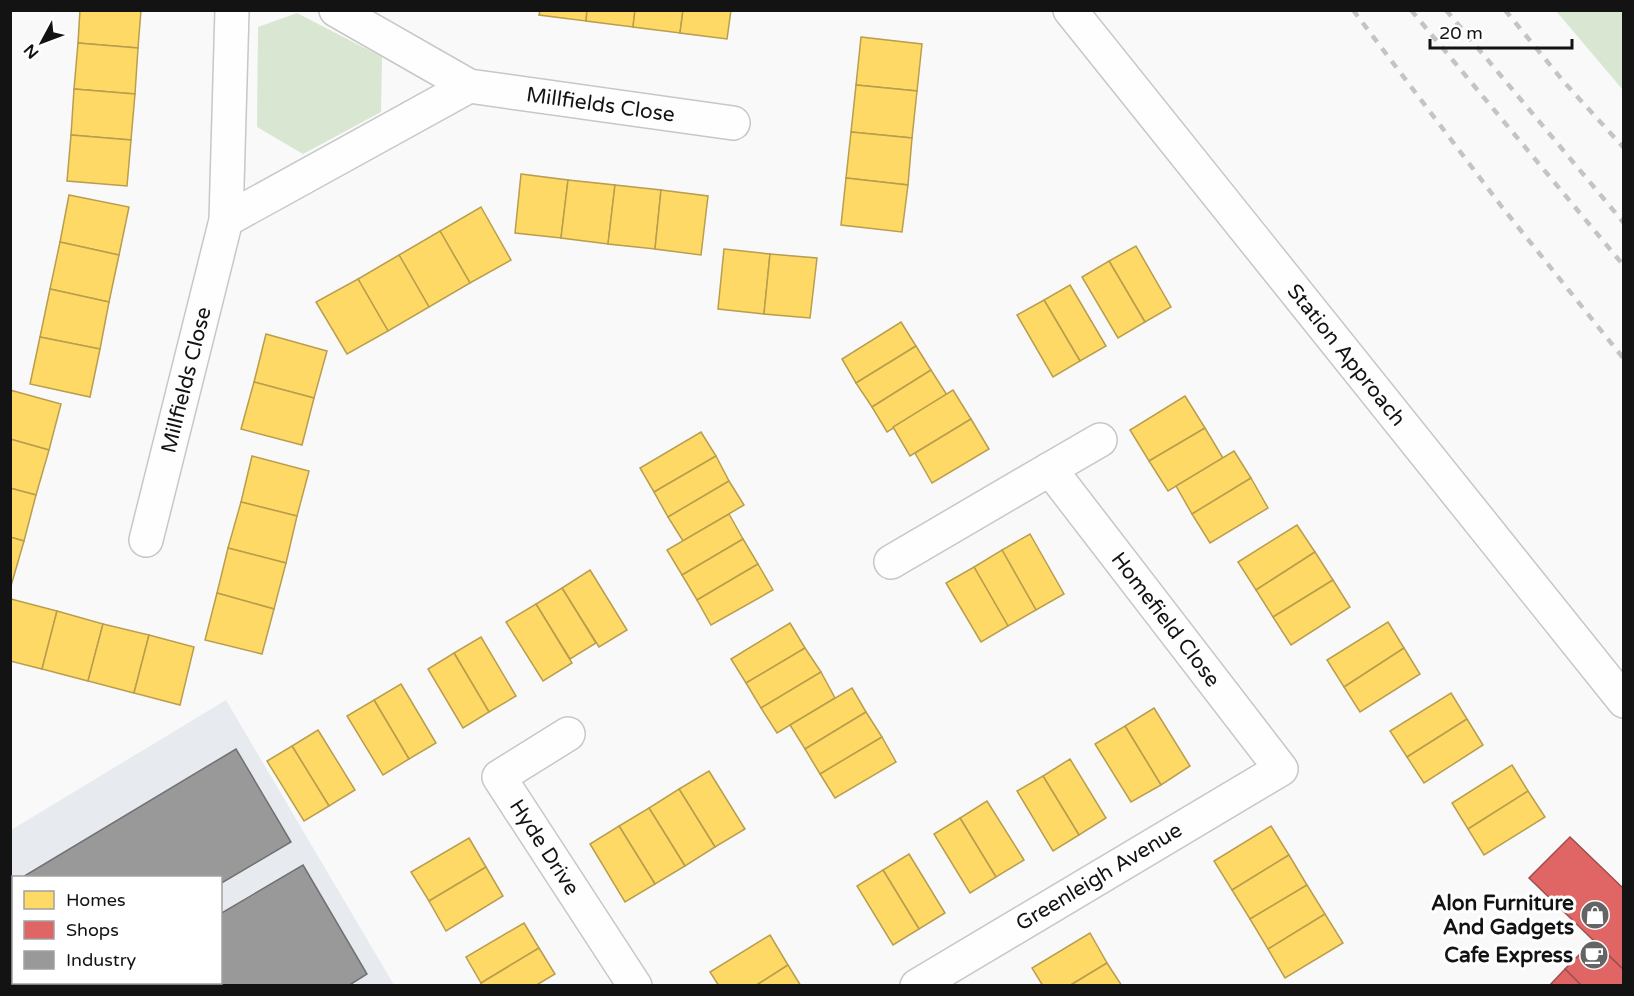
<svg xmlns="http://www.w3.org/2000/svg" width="1634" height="996" viewBox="0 0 1634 996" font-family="'Varela Round',sans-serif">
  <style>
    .built { fill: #e7ebef; fill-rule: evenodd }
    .green { fill: #d9e6d1 }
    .homes { fill: #ffd966; stroke: #b89e4d; stroke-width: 1.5 }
    .shops { fill: #e06666; stroke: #a24d4d; stroke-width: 1.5 }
    .industry { fill: #999; stroke: #717171; stroke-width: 1.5 }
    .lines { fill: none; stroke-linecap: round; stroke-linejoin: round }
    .minor-casing { stroke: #c7c7c7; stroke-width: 36 }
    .minor { stroke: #fefefe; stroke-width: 33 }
    .rail { stroke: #c4c4c5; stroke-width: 4.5; stroke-dasharray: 8 8; stroke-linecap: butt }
    .labels { text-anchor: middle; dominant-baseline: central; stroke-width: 6; stroke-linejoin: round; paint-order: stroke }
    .street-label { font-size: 21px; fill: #131314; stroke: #fff }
    .poi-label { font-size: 21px; font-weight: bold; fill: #131314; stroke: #fff; text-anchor: end }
  </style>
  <rect width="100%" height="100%" fill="#f9f9fa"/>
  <path class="built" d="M226 700 394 985 11 986V830ZM14 878H220V982H14Z"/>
  <g class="green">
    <polygon points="1556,11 1623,11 1623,90"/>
    <polygon points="297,13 382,57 381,112 303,154 257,127 258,27"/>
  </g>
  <g class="homes">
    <polygon points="80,10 141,10 138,48 78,43"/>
    <polygon points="540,10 587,10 586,21 539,15"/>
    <polygon points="587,10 635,10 633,27 586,21"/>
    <polygon points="635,10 683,10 680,33 633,27"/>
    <polygon points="683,10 731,10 727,39 680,33"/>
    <polygon points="861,37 922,44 917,91 856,85"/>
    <polygon points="78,43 138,48 135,94 74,89"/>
    <polygon points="856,85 917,91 912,138 851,132"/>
    <polygon points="74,89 135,94 131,140 71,135"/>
    <polygon points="851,132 912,138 908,185 846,178"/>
    <polygon points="71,135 131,140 127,186 67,181"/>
    <polygon points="521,174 568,180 561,238 515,233"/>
    <polygon points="846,178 908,185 902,232 841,225"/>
    <polygon points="568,180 615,185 608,244 561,238"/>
    <polygon points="615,185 661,190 655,249 608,244"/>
    <polygon points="661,190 708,196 701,255 655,249"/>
    <polygon points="69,195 129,207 119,255 60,242"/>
    <polygon points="481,207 511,260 470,283 440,231"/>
    <polygon points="440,231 470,283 429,307 399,255"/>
    <polygon points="60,242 119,255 109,302 50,289"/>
    <polygon points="1136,246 1171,307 1145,322 1109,261"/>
    <polygon points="724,249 770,254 764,314 718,309"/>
    <polygon points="770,254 817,258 810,318 764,314"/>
    <polygon points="399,255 429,307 388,331 358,279"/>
    <polygon points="1109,261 1145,322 1118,338 1082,277"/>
    <polygon points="358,279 388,331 347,354 316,302"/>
    <polygon points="1070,285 1106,346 1080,361 1044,300"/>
    <polygon points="50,289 109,302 100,349 40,337"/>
    <polygon points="1044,300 1080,361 1053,377 1017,315"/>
    <polygon points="901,322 916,346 856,383 842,359"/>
    <polygon points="266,334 327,351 314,398 254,382"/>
    <polygon points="40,337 100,349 90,397 30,384"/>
    <polygon points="916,346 931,370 872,407 856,383"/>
    <polygon points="931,370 947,395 887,432 872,407"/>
    <polygon points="254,382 314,398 302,445 241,429"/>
    <polygon points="10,390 61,404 49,450 10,439"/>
    <polygon points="953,390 971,419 910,456 893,427"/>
    <polygon points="1185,396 1205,428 1149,461 1130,430"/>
    <polygon points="971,419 989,449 932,483 915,453"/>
    <polygon points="1205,428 1223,458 1168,491 1149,461"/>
    <polygon points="701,432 716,456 654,492 640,468"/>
    <polygon points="10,439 49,450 36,495 10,488"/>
    <polygon points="1234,451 1251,478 1192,514 1176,486"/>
    <polygon points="252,456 309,471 297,516 241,502"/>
    <polygon points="716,456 729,481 668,517 654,492"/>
    <polygon points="1251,478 1268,508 1210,543 1192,514"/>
    <polygon points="729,481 744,505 683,541 668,517"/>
    <polygon points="10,488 36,495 24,541 10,537"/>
    <polygon points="241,502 297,516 286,563 228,548"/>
    <polygon points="729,514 743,539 682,575 667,550"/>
    <polygon points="1297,525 1315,552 1256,590 1238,562"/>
    <polygon points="1030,534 1064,594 1036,610 1002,550"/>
    <polygon points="10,537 24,541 11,586 10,586"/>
    <polygon points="743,539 758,564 697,600 682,575"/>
    <polygon points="228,548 286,563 274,609 217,593"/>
    <polygon points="1002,550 1036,610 1008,626 974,567"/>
    <polygon points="1315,552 1333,580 1273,617 1256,590"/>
    <polygon points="758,564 773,590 711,625 697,600"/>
    <polygon points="974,567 1008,626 981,642 946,583"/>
    <polygon points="590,570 627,630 599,647 562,588"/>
    <polygon points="1333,580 1350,607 1291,645 1273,617"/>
    <polygon points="562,588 596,643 570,659 536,604"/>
    <polygon points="217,593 274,609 262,654 205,640"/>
    <polygon points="11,599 57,611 42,669 10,661"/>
    <polygon points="536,604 572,663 543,681 506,622"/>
    <polygon points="57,611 103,624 88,681 42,669"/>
    <polygon points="1388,622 1404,648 1344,687 1327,660"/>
    <polygon points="790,623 805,648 746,683 731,659"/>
    <polygon points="103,624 149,635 134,693 88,681"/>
    <polygon points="149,635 194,647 180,705 134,693"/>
    <polygon points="481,637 516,696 489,712 454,653"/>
    <polygon points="805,648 821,672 761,708 746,683"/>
    <polygon points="1404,648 1420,674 1360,712 1344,687"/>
    <polygon points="454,653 489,712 463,728 428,669"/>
    <polygon points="821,672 835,698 777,733 761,708"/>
    <polygon points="401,684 436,743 409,759 374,700"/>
    <polygon points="852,688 866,712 805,749 790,725"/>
    <polygon points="1451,693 1467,719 1407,757 1390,731"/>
    <polygon points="374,700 409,759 383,775 347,716"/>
    <polygon points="1154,708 1190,766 1161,785 1125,726"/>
    <polygon points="866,712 882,737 820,774 805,749"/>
    <polygon points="1467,719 1483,745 1424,783 1407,757"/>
    <polygon points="1125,726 1161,785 1131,802 1095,744"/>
    <polygon points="318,730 355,790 329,806 292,746"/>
    <polygon points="882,737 896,762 835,798 820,774"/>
    <polygon points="292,746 329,806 304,821 267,761"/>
    <polygon points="1070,759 1106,818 1079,835 1043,776"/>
    <polygon points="1512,765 1528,791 1468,829 1452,803"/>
    <polygon points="709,771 745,829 715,847 679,789"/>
    <polygon points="1043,776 1079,835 1053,851 1017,791"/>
    <polygon points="679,789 715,847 685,866 649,808"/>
    <polygon points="1528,791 1545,817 1484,855 1468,829"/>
    <polygon points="987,801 1024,860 996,877 960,818"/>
    <polygon points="649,808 685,866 655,884 619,826"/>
    <polygon points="960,818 996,877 970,893 934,834"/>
    <polygon points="619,826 655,884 625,902 590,844"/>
    <polygon points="1271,826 1289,855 1232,890 1214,861"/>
    <polygon points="469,838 486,867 429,901 411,872"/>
    <polygon points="909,854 945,913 919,929 883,870"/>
    <polygon points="1289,855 1307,885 1250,919 1232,890"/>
    <polygon points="486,867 503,896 446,931 429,901"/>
    <polygon points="883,870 919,929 893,945 857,886"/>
    <polygon points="1307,885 1325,914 1268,949 1250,919"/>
    <polygon points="1325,914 1343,943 1285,978 1268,949"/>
    <polygon points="524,923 539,948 481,983 466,957"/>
    <polygon points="1090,933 1107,963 1069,986 1043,986 1032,968"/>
    <polygon points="770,935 788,965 755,986 719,986 710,972"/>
    <polygon points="539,948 555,974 535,986 482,986 481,983"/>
    <polygon points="1107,963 1122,986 1069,986"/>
    <polygon points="788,965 801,986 755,986"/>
  </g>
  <g class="shops">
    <polygon points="1570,837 1624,889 1624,970 1529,878"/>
    <polygon points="1593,941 1624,970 1624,986 1582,986 1565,969"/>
    <polygon points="1565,969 1582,986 1549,986"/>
  </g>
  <g class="industry">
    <polygon points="236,749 291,842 220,884 220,878 21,878"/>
    <polygon points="303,865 367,974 348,986 100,986 105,982 220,982 220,914"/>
    <polygon points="14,882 14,982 55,982 50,986 10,986 10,884"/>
  </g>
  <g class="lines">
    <g class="minor-casing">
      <g id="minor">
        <path id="s1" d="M336 10 469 86 733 123"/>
        <path id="s2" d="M1070 10 1624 701"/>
        <polyline points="226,220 469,86"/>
        <polyline points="1050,469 1100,440"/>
        <path id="s3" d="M146 540 226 220 232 10"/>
        <path id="s4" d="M891 562 1050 469 1281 769 917 986"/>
        <path id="s5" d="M568 734 499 777 635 986"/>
      </g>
    </g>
    <use href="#minor" class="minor"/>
    <g class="rail">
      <polyline points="1353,10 1502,207 1624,359"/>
      <polyline points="1411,10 1624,266"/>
      <polyline points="1446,10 1624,223"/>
      <polyline points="1505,10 1564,82 1624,148"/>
    </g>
  </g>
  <defs>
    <g id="shop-disc" transform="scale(1.5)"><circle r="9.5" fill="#646464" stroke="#fff"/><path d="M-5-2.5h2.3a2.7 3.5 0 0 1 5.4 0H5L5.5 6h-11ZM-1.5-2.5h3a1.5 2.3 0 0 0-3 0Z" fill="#fff"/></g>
    <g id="cafe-disc" transform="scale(1.5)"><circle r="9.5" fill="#646464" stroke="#fff"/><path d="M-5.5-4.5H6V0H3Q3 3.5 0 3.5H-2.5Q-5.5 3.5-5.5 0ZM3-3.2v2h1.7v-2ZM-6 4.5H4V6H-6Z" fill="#fff"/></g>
  </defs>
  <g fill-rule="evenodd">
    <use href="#shop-disc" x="1595" y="915"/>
    <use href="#cafe-disc" x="1594" y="955"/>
  </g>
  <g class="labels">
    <g class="street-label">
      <text stroke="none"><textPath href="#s1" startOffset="286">Millfields Close</textPath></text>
      <text stroke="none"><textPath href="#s2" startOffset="442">Station Approach</textPath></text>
      <text stroke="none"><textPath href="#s3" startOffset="165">Millfields Close</textPath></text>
      <text stroke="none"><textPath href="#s4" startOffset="374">Homefield Close</textPath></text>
      <text stroke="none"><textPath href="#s5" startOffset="165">Hyde Drive</textPath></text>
      <text transform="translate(1099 877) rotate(-31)">Greenleigh Avenue</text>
    </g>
    <g class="poi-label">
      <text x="1574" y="903">Alon Furniture<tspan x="1574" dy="24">And Gadgets</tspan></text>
      <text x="1573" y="955">Cafe Express</text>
    </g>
  </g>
  <rect width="1634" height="996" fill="none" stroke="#131314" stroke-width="24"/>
  <rect x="12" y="876" width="210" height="108" fill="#ffffff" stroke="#a1a1a1" stroke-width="1.5"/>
  <rect x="24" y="891" width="30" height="18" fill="#ffd966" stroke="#a1a1a1" stroke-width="1.5"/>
  <text x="66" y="906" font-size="18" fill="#131314">Homes</text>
  <rect x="24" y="921" width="30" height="18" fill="#e06666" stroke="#a1a1a1" stroke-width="1.5"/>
  <text x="66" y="936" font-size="18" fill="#131314">Shops</text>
  <rect x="24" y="951" width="30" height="18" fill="#999999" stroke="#a1a1a1" stroke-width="1.5"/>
  <text x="66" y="966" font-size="18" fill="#131314">Industry</text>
  <g transform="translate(42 42) rotate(229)" stroke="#ffffff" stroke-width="4.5" paint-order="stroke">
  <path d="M0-4.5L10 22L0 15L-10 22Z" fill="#131314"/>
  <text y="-9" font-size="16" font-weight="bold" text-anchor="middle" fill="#131314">N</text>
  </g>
  <path d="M1430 39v9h142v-9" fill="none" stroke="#131314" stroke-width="3"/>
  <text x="1439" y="39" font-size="18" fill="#131314" stroke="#ffffff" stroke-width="4.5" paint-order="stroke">20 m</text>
</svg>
